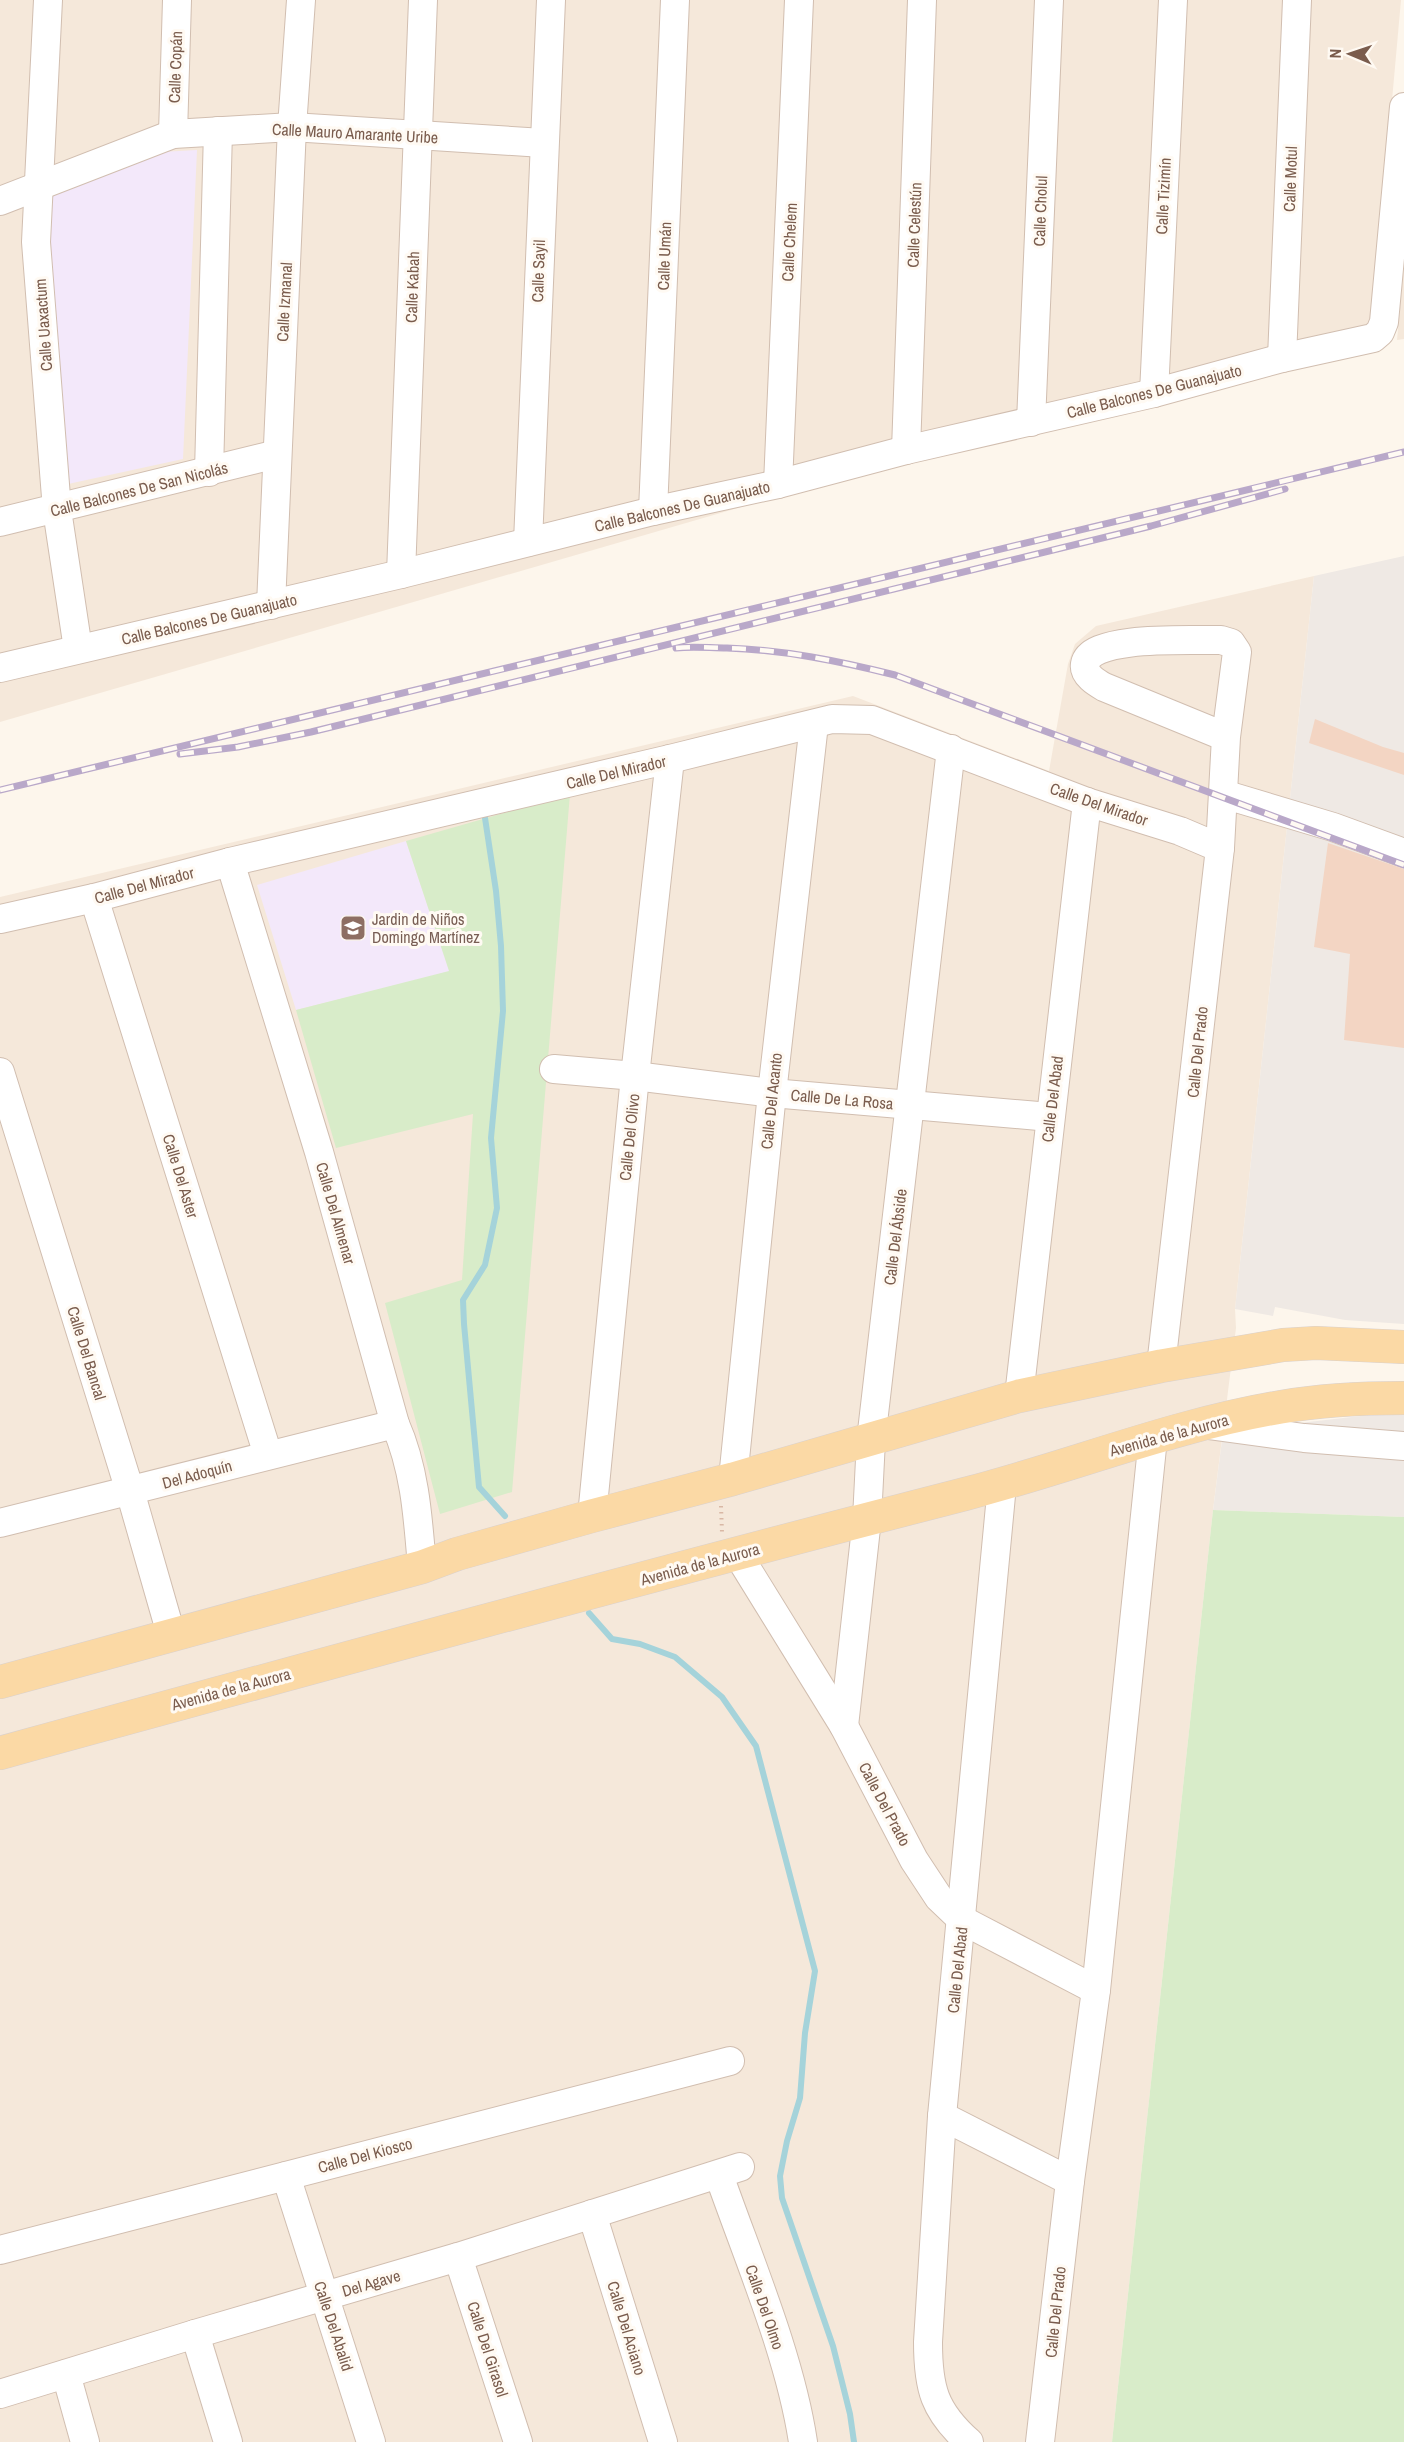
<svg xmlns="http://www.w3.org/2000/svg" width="1404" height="2442" viewBox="0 0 1404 2442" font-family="'Archivo Narrow',sans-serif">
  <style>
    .residential { fill: #f5e8da }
    .industrial { fill: #efe9e4 }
    .education { fill: #f3e8fa }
    .green { fill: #d8ecc9 }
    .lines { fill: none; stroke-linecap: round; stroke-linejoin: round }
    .stream { stroke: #a5d3da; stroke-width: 6 }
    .building { fill: #f3d5c3 }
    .minor-casing { stroke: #d1beb0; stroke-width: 30 }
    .major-casing { stroke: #dad1cd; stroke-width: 34 }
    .path { stroke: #d9b8a5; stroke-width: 4; stroke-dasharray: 1.5 4.5; stroke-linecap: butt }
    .minor { stroke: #fff; stroke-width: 28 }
    .major { stroke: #fbd9a5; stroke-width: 33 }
    .rail-casing { stroke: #b9a8c9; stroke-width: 7 }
    .rail { stroke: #fffaf3; stroke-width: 4.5; stroke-dasharray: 14; stroke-linecap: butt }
    .labels { text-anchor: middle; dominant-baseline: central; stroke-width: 6; stroke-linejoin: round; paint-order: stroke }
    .street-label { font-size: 16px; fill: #7a5c4d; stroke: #fffaf3 }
    .education-label { font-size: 16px; fill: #785e54; stroke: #fffaf3; text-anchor: start }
  </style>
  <rect width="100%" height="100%" fill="#fdf6ec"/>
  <g class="residential">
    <polygon points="0,0 1401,0 1372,324 0,722"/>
    <polygon points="1404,265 1404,339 1397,340"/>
    <polygon points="1314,576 1235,1309 1236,1328 1213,1510 1112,2442 0,2442 0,897 853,696 1049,771 1068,664 1075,644 1096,626"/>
  </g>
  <g class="industrial">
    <polygon points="1404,556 1404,1324 1345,1320 1275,1307 1273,1316 1235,1309 1314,576"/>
    <polygon points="1404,1411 1404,1517 1213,1510 1222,1440 1291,1424"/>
  </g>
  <g class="education">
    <polygon points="197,150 183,459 68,484 45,192 161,152"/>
    <polygon points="406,841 450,972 296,1010 257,885"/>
  </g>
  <g class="green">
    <polygon points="570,794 512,1492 440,1514 385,1303 462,1280 473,1114 336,1148 296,1010 449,971 406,841"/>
    <polygon points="1213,1510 1404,1517 1404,2442 1112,2442"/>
  </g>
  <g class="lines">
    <g class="stream">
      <polyline points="485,818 496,891 501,946 503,1011 491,1138 497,1208 485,1265 463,1300 464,1324 479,1487 505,1516"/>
      <polyline points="589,1613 612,1639 640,1644 675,1657 722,1697 756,1746 815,1971 805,2033 800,2098 787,2141 780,2176 782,2198 833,2346 850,2414 854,2442"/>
    </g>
  </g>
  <g class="building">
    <polygon points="1315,719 1383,747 1404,753 1404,775 1309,743"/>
    <polygon points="1328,843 1404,869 1404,1048 1344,1040 1350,954 1314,947"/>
  </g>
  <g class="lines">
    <g class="minor-casing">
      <g id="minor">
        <polyline points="48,0 36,242 57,510 78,649"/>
        <polyline points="173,134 177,0"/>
        <polyline points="0,201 173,134 292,127 543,143"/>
        <polyline points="1282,358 1297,0"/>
        <polyline points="1154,393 1173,0"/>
        <polyline points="1031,422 1049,0"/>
        <polyline points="906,450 922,0"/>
        <polyline points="209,472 218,131"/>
        <polyline points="778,484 799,0"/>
        <polyline points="653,511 675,0"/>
        <polyline points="0,522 277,454"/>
        <polyline points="528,542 551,0"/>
        <polyline points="401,574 423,0"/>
        <polyline points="271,605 292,127 301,0"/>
        <polyline points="0,668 401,574 653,511 778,484 906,450 1154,393 1282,358 1373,338 1380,332 1384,322 1404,107"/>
        <polyline points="1223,794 1333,827 1404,853"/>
        <path d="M230 862 319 1152 395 1424C415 1469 418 1518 422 1567"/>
        <polyline points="94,898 268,1455"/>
        <polyline points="0,919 94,898 230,862 670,759 832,719 872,720 1087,802 1180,831 1220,848"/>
        <polyline points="554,1069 635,1076 772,1093 1050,1117"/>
        <polyline points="0,1072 130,1491 171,1634"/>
        <path d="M1161 1366 1220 848 1226 737 1237 652 1231 643 1221 640C1196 641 1090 634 1085 664 1083 675 1097 683 1104 687L1226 737"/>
        <polyline points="1019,1396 1087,802"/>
        <polyline points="1208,1425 1304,1438 1404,1446"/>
        <polyline points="733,1479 772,1093 814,724"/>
        <polyline points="592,1516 635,1076 670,759"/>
        <polyline points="0,1523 395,1424"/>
        <polyline points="737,1553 844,1726 914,1860 939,1898 962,1920 1096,1990"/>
        <polyline points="844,1726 867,1519 871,1440 951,749"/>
        <polyline points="942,2116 1070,2181"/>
        <path d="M719 2175C748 2258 790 2355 803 2442"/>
        <polyline points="286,2176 371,2442"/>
        <polyline points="592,2214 663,2442"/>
        <polyline points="0,2250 730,2061"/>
        <polyline points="458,2257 518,2442"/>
        <polyline points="195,2334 228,2442"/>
        <polyline points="66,2374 85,2442"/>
        <polyline points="0,2394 195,2334 458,2257 740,2167"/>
        <path d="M969 2442C934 2411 928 2388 928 2342L942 2116 1002 1485"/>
        <polyline points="1040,2442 1070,2181 1096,1990 1153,1438"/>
      </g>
    </g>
    <g class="major-casing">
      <g id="major">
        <polyline points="0,1682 422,1567 457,1554 592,1516 733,1479 1019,1396 1161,1366 1283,1345 1316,1343 1404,1347"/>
        <path d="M0 1753C321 1665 642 1577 965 1494 1070 1467 1173 1425 1281 1407 1321 1400 1363 1398 1404 1398"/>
      </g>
    </g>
    <polyline class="path" points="721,1506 722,1532"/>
    <use href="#minor" class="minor"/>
    <use href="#major" class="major"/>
    <g class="rail-casing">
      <g id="rail">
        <path d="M676 648C693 646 710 648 727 648 785 650 839 661 895 675L1404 865"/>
        <polyline points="180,754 238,747 311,732 1151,526 1285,489"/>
        <polyline points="0,790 1404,452"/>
      </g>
    </g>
    <use href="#rail" class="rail"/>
  </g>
  <defs>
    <g id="school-square" transform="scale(1.35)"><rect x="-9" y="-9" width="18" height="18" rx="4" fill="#8d6e63" stroke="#fffaf3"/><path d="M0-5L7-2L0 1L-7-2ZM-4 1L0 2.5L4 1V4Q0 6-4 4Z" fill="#fff"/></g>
  </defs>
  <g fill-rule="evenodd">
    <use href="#school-square" x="353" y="928"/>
  </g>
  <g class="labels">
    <g class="street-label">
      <text transform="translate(175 67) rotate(-88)">Calle Copán</text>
      <text transform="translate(355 133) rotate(3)">Calle Mauro Amarante Uribe</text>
      <text transform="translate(1290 179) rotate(-88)">Calle Motul</text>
      <text transform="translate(1163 196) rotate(-87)">Calle Tizimín</text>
      <text transform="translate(1040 211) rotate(-88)">Calle Cholul</text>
      <text transform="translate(914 225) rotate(-88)">Calle Celestún</text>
      <text transform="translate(789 242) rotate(-87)">Calle Chelem</text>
      <text transform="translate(664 256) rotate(-88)">Calle Umán</text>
      <text transform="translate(538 271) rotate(-88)">Calle Sayil</text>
      <text transform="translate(412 287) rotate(-88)">Calle Kabah</text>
      <text transform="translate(284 302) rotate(-87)">Calle Izmanal</text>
      <text transform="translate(43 325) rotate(-94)">Calle Uaxactum</text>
      <text transform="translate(1154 391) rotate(-14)">Calle Balcones De Guanajuato</text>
      <text transform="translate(139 489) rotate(-14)">Calle Balcones De San Nicolás</text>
      <text transform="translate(682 506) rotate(-13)">Calle Balcones De Guanajuato</text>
      <text transform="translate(209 619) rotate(-13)">Calle Balcones De Guanajuato</text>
      <text transform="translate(616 772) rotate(-13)">Calle Del Mirador</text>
      <text transform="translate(1099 804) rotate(19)">Calle Del Mirador</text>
      <text transform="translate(144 885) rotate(-15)">Calle Del Mirador</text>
      <text transform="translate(1197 1052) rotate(-84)">Calle Del Prado</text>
      <text transform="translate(842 1099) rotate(5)">Calle De La Rosa</text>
      <text transform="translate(1052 1099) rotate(-83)">Calle Del Abad</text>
      <text transform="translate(771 1101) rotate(-84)">Calle Del Acanto</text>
      <text transform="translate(629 1137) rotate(-84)">Calle Del Olivo</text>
      <text transform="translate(181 1176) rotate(73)">Calle Del Aster</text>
      <text transform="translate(336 1213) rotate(74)">Calle Del Almenar</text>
      <text transform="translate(895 1237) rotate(-83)">Calle Del Ábside</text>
      <text transform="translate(87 1353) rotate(73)">Calle Del Bancal</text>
      <text transform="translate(1169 1435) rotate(-15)">Avenida de la Aurora</text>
      <text transform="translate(197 1474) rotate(-15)">Del Adoquín</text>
      <text transform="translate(700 1564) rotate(-15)">Avenida de la Aurora</text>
      <text transform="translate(231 1689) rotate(-15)">Avenida de la Aurora</text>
      <text transform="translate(885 1804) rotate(62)">Calle Del Prado</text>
      <text transform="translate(957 1970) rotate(-84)">Calle Del Abad</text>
      <text transform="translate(365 2155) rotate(-15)">Calle Del Kiosco</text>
      <text transform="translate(371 2283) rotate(-16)">Del Agave</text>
      <text transform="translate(765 2307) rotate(71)">Calle Del Olmo</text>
      <text transform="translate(1055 2312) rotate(-84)">Calle Del Prado</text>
      <text transform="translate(334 2326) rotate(72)">Calle Del Abalid</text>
      <text transform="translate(627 2328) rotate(73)">Calle Del Aciano</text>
      <text transform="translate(488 2349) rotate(72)">Calle Del Girasol</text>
    </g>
    <g class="education-label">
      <text x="372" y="919">Jardin de Niños<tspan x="372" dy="18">Domingo Martínez</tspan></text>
    </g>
  </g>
  <g transform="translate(1350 54) rotate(272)" stroke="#fffaf3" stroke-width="4.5" paint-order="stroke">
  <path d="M0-4.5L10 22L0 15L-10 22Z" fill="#7a5c4d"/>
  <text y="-9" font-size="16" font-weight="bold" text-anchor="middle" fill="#7a5c4d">N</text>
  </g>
</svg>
